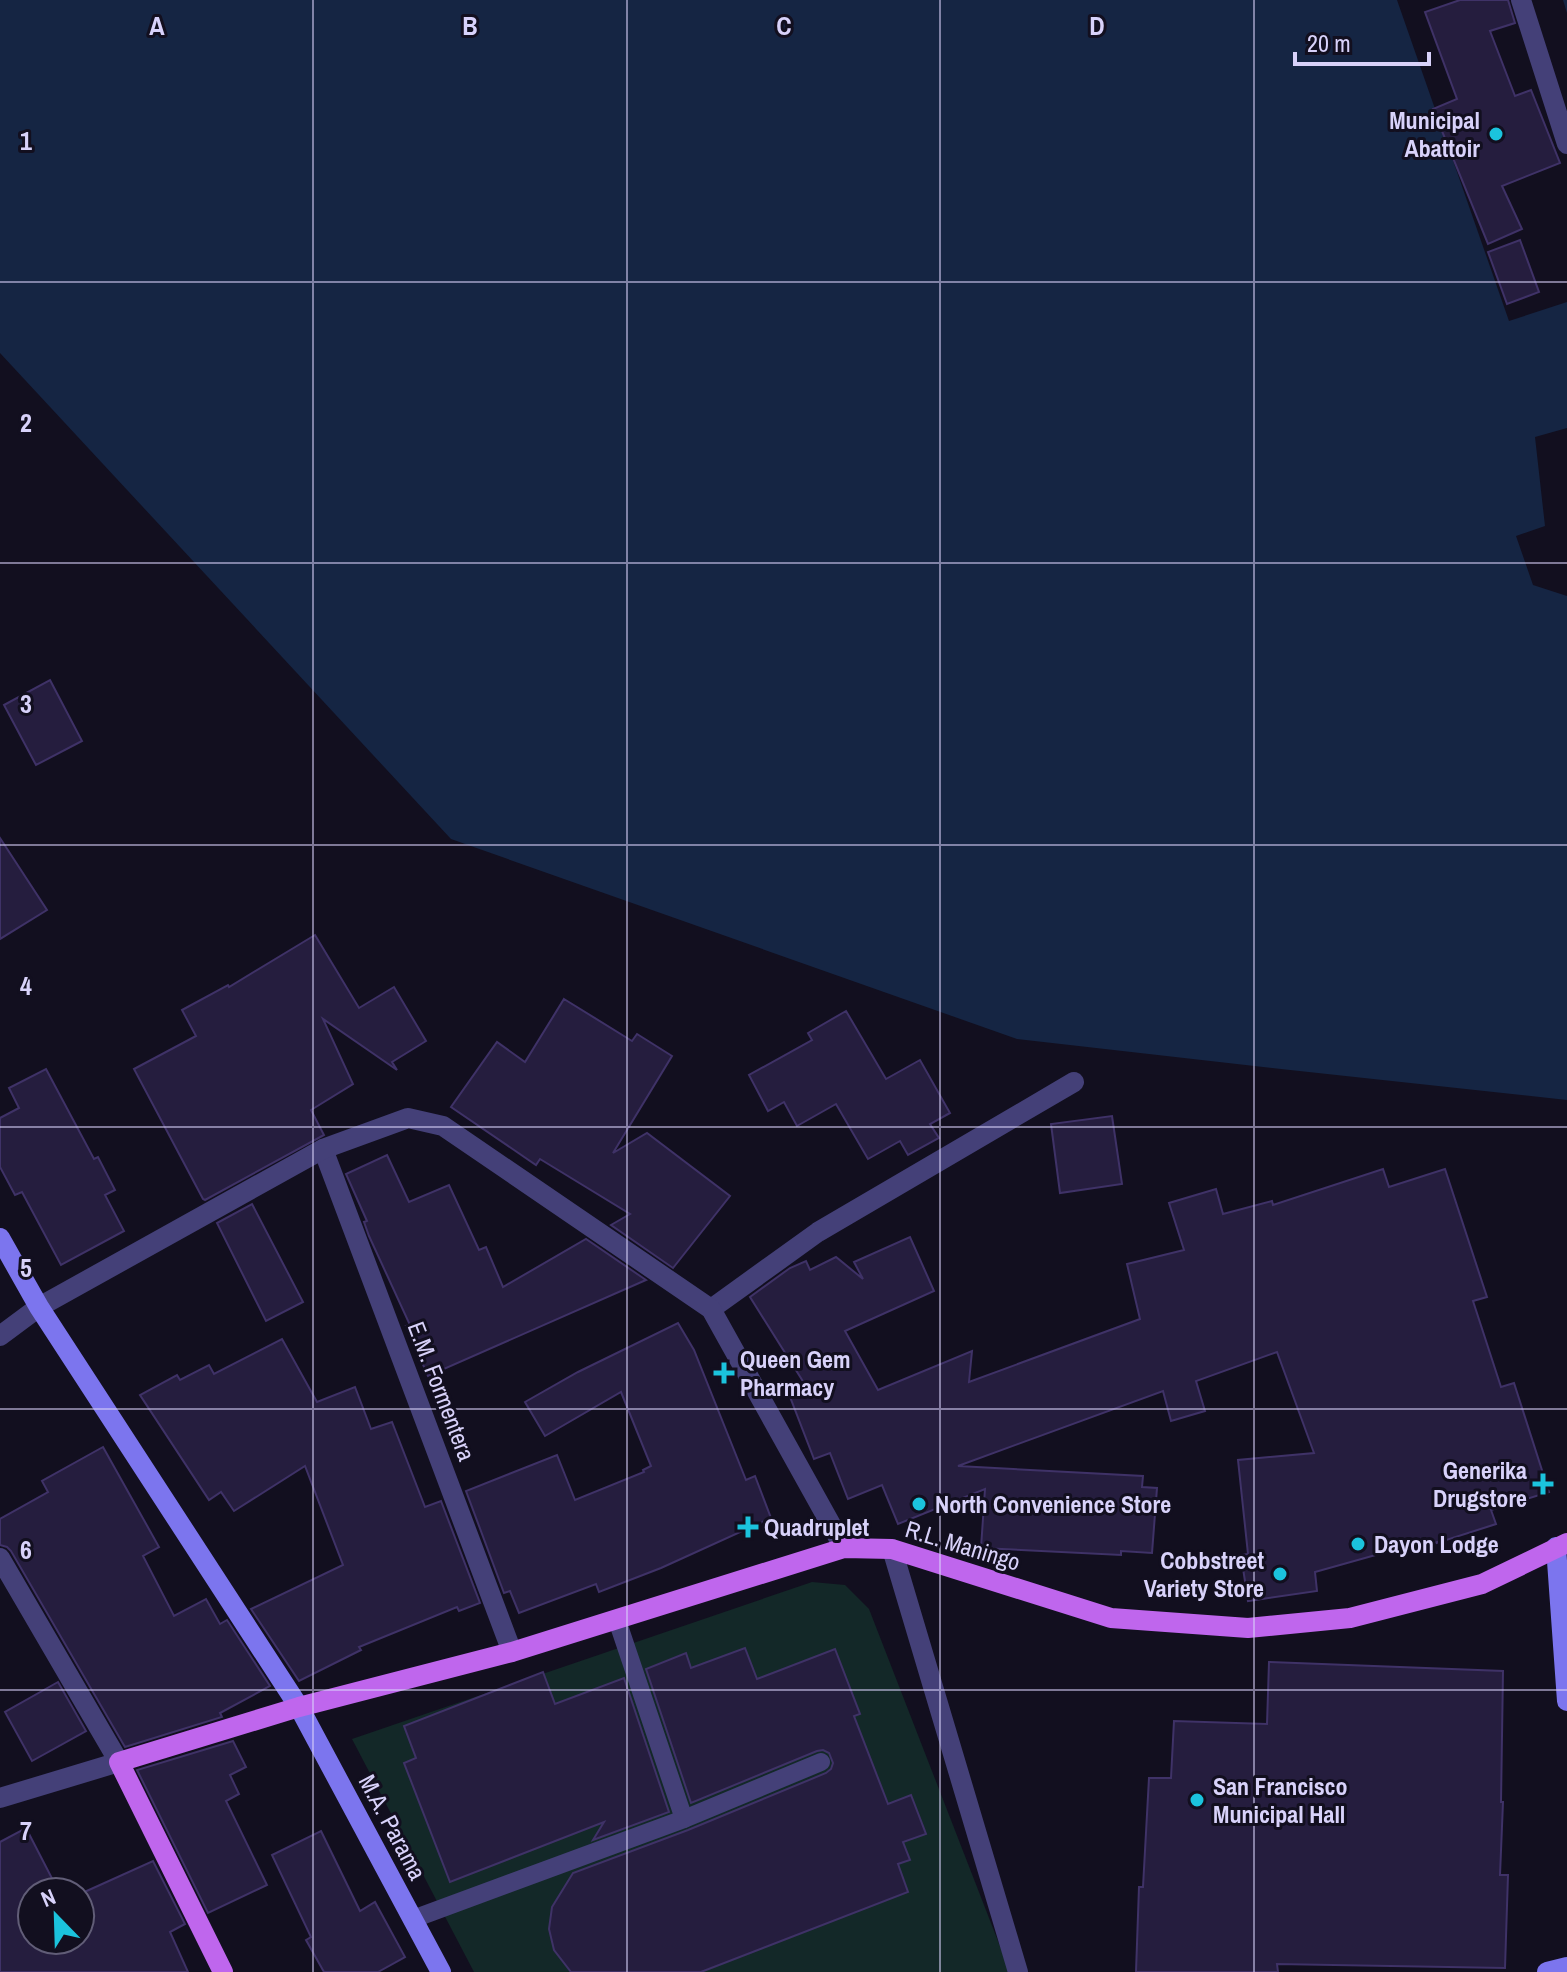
<svg xmlns="http://www.w3.org/2000/svg" width="1567" height="1972" viewBox="0 0 1567 1972" font-family="'Archivo Narrow',sans-serif">
  <style>
    .green { fill: #132828 }
    .water { fill: #152543 }
    .pier { fill: #120f1f }
    .building { fill: #251d3e; stroke: #3f3267; stroke-width: 2 }
    .lines { fill: none; stroke-linecap: round; stroke-linejoin: round }
    .lane { stroke: #444078; stroke-width: 18 }
    .street { stroke: #444078; stroke-width: 20 }
    .secondary { stroke: #7c75ee; stroke-width: 20 }
    .primary { stroke: #bf66ed; stroke-width: 20 }
    .grid { fill: none; stroke: #d8d2fa; stroke-width: 2; stroke-opacity: 0.55 }
    .poi-dot { fill: #1bc3dd; stroke: #120f1f; stroke-width: 3 }
    .labels { text-anchor: middle; dominant-baseline: central; stroke-width: 6; stroke-linejoin: round; paint-order: stroke }
    .poi-label { font-size: 24px; font-weight: bold; fill: #d8d2fa; stroke: #120f1f; text-anchor: start }
    .street-label { font-size: 24px; fill: #d8d2fa; stroke: #120f1f }
    .grid-label { font-size: 26px; text-anchor: middle; font-weight: bold; fill: #d8d2fa; stroke: #120f1f; stroke-width: 6; stroke-linejoin: round; paint-order: stroke }
  </style>
  <rect width="100%" height="100%" fill="#120f1f"/>
  <polygon class="green" points="812,1582 845,1585 869,1609 1010,1972 474,1972 352,1739"/>
  <polygon class="water" points="0,0 1567,0 1567,1100 1281,1069 1017,1039 451,839 0,353"/>
  <g class="pier">
    <polygon points="1397,0 1563,0 1567,13 1567,302 1509,321"/>
    <polygon points="1567,428 1567,596 1533,585 1516,536 1545,526 1535,437"/>
  </g>
  <g class="building">
    <polygon points="1460,0 1508,0 1515,23 1490,31 1515,96 1531,90 1560,163 1502,186 1522,229 1488,244 1433,109 1457,99 1425,12"/>
    <polygon points="1520,240 1539,292 1507,304 1488,252"/>
    <polygon points="50,680 82,741 36,765 4,705"/>
    <polygon points="0,838 47,910 0,939"/>
    <polygon points="315,935 359,1008 394,987 426,1041 392,1062 397,1070 323,1019 353,1084 311,1110 324,1135 205,1200 203,1199 134,1069 196,1036 182,1010 228,985 229,987"/>
    <polygon points="564,999 632,1041 637,1034 672,1056 613,1153 647,1133 730,1196 673,1268 611,1225 630,1214 540,1159 536,1165 451,1107 497,1042 525,1062"/>
    <polygon points="846,1011 886,1079 920,1060 950,1113 930,1124 939,1138 908,1155 900,1141 868,1159 836,1104 797,1126 784,1102 768,1111 749,1075 812,1040 808,1033"/>
    <polygon points="46,1069 94,1159 98,1157 115,1190 105,1195 124,1231 61,1265 22,1192 15,1195 0,1167 0,1118 19,1108 9,1088"/>
    <polygon points="1112,1116 1122,1184 1060,1193 1051,1124"/>
    <polygon points="387,1155 409,1202 449,1185 479,1250 486,1247 503,1287 586,1239 646,1280 428,1376 406,1326 410,1325 369,1236 364,1222 367,1221 346,1174"/>
    <polygon points="1383,1169 1389,1187 1445,1169 1487,1297 1473,1301 1501,1387 1514,1383 1549,1492 1491,1510 1496,1524 1437,1543 1437,1542 1398,1553 1397,1549 1315,1572 1317,1591 1248,1601 1241,1555 1248,1554 1238,1460 1314,1453 1277,1352 1196,1381 1205,1411 1171,1421 1163,1391 958,1466 1143,1476 1142,1487 1157,1488 1152,1553 1121,1551 1121,1555 981,1548 985,1489 898,1524 882,1485 848,1499 830,1453 814,1459 787,1389 804,1383 750,1297 790,1268 806,1261 810,1270 836,1257 863,1279 854,1262 910,1237 934,1291 845,1331 878,1390 972,1351 969,1382 1140,1319 1127,1264 1184,1250 1169,1203 1216,1189 1223,1214 1272,1201 1273,1205"/>
    <polygon points="252,1204 303,1302 266,1321 217,1223"/>
    <polygon points="678,1323 694,1350 746,1480 755,1476 771,1518 661,1568 599,1592 596,1584 519,1613 510,1591 504,1593 466,1491 557,1455 575,1500 644,1472 643,1470 651,1466 621,1392 545,1436 525,1402 578,1372"/>
    <polygon points="282,1339 317,1402 355,1387 371,1429 392,1422 425,1507 441,1501 480,1603 459,1611 457,1607 359,1647 361,1650 299,1681 251,1609 343,1565 305,1466 234,1511 221,1492 209,1500 140,1395 177,1375 180,1380 209,1365 214,1374"/>
    <polygon points="103,1447 159,1547 143,1556 174,1616 206,1599 220,1624 227,1620 270,1686 220,1713 222,1717 125,1747 11,1551 7,1547 0,1545 0,1519 48,1492 42,1481"/>
    <polygon points="745,1648 757,1679 835,1649 860,1714 854,1716 888,1804 911,1795 926,1834 903,1842 910,1860 898,1864 908,1892 701,1972 571,1972 554,1950 549,1929 552,1907 573,1873 688,1830 826,1773 831,1769 833,1763 829,1753 823,1750 817,1751 691,1803 646,1669 686,1653 691,1668"/>
    <polygon points="1269,1662 1503,1671 1501,1802 1503,1802 1500,1875 1508,1875 1505,1968 1277,1964 1278,1972 1136,1972 1139,1887 1143,1887 1149,1778 1171,1778 1174,1721 1267,1724"/>
    <polygon points="543,1672 555,1704 624,1678 669,1812 593,1840 604,1822 450,1882 404,1763 416,1758 404,1726"/>
    <polygon points="58,1682 86,1731 32,1761 5,1712"/>
    <polygon points="233,1741 246,1767 230,1775 239,1794 226,1801 267,1885 208,1913 137,1770"/>
    <polygon points="26,1828 59,1892 32,1892 32,1940 80,1940 80,1894 153,1861 185,1924 170,1932 188,1972 0,1972 0,1842"/>
    <polygon points="321,1831 360,1911 375,1902 405,1957 378,1972 324,1972 306,1940 311,1937 272,1855"/>
  </g>
  <g class="lines">
    <g class="lane">
      <polyline points="617,1620 684,1819"/>
      <polyline points="413,1919 684,1819 821,1762"/>
    </g>
    <g class="street">
      <polyline points="1521,0 1567,144"/>
      <polyline points="323,1149 512,1652"/>
      <polyline points="711,1309 818,1232 1074,1082"/>
      <polyline points="0,1336 39,1307 323,1149 408,1118 443,1126 711,1309 844,1548"/>
      <polyline points="892,1549 1018,1972"/>
      <polyline points="0,1558 119,1762 0,1798"/>
    </g>
    <g class="secondary">
      <polyline points="0,1238 39,1307 299,1707 441,1972"/>
      <polyline points="1556,1547 1567,1701"/>
      <polyline points="1547,1972 1567,1967"/>
    </g>
    <polyline class="primary" points="223,1972 119,1762 299,1707 512,1652 844,1548 892,1549 1111,1618 1248,1628 1350,1618 1482,1584 1567,1543"/>
  </g>
  <path class="grid" d="M313 0V1972M627 0V1972M940 0V1972M1254 0V1972M0 282H1567M0 563H1567M0 845H1567M0 1127H1567M0 1409H1567M0 1690H1567"/>
  <g class="poi-dot">
    <circle cx="1496" cy="134" r="8"/>
    <path d="M720 1361h8v8h8v8h-8v8h-8v-8h-8v-8h8z"/>
    <path d="M1539 1472h8v8h8v8h-8v8h-8v-8h-8v-8h8z"/>
    <circle cx="919" cy="1504" r="8"/>
    <path d="M744 1515h8v8h8v8h-8v8h-8v-8h-8v-8h8z"/>
    <circle cx="1358" cy="1544" r="8"/>
    <circle cx="1280" cy="1574" r="8"/>
    <circle cx="1197" cy="1800" r="8"/>
  </g>
  <g class="labels">
    <g class="poi-label">
      <text x="1480" y="120" text-anchor="end">Municipal<tspan x="1480" dy="28">Abattoir</tspan></text>
      <text x="740" y="1359">Queen Gem<tspan x="740" dy="28">Pharmacy</tspan></text>
      <text x="1527" y="1470" text-anchor="end">Generika<tspan x="1527" dy="28">Drugstore</tspan></text>
      <text x="935" y="1504">North Convenience Store</text>
      <text x="764" y="1527">Quadruplet</text>
      <text x="1374" y="1544">Dayon Lodge</text>
      <text x="1264" y="1560" text-anchor="end">Cobbstreet<tspan x="1264" dy="28">Variety Store</tspan></text>
      <text x="1213" y="1786">San Francisco<tspan x="1213" dy="28">Municipal Hall</tspan></text>
    </g>
    <g class="street-label">
      <text transform="translate(442 1391) rotate(69)">E.M. Formentera</text>
      <text transform="translate(963 1545) rotate(17)">R.L. Maningo</text>
      <text transform="translate(393 1827) rotate(62)">M.A. Parama</text>
    </g>
  </g>
  <g class="grid-label">
    <text x="157" y="35">A</text>
    <text x="470" y="35">B</text>
    <text x="784" y="35">C</text>
    <text x="1097" y="35">D</text>
    <text x="26" y="150">1</text>
    <text x="26" y="432">2</text>
    <text x="26" y="713">3</text>
    <text x="26" y="995">4</text>
    <text x="26" y="1277">5</text>
    <text x="26" y="1559">6</text>
    <text x="26" y="1840">7</text>
  </g>
  <g transform="translate(56 1916) rotate(337)"><circle r="38" fill="#120f1f" stroke="#615d77" stroke-width="2"/>
  <path d="M0-6L14 30L0 20L-14 30Z" fill="#1bc3dd"/>
  <text y="-12" font-size="22" font-weight="bold" text-anchor="middle" fill="#d8d2fa">N</text>
  </g>
  <path d="M1295 52v12h134v-12" fill="none" stroke="#d8d2fa" stroke-width="4"/>
  <text x="1307" y="52" font-size="24" fill="#d8d2fa" stroke="#120f1f" stroke-width="6" paint-order="stroke">20 m</text>
</svg>
